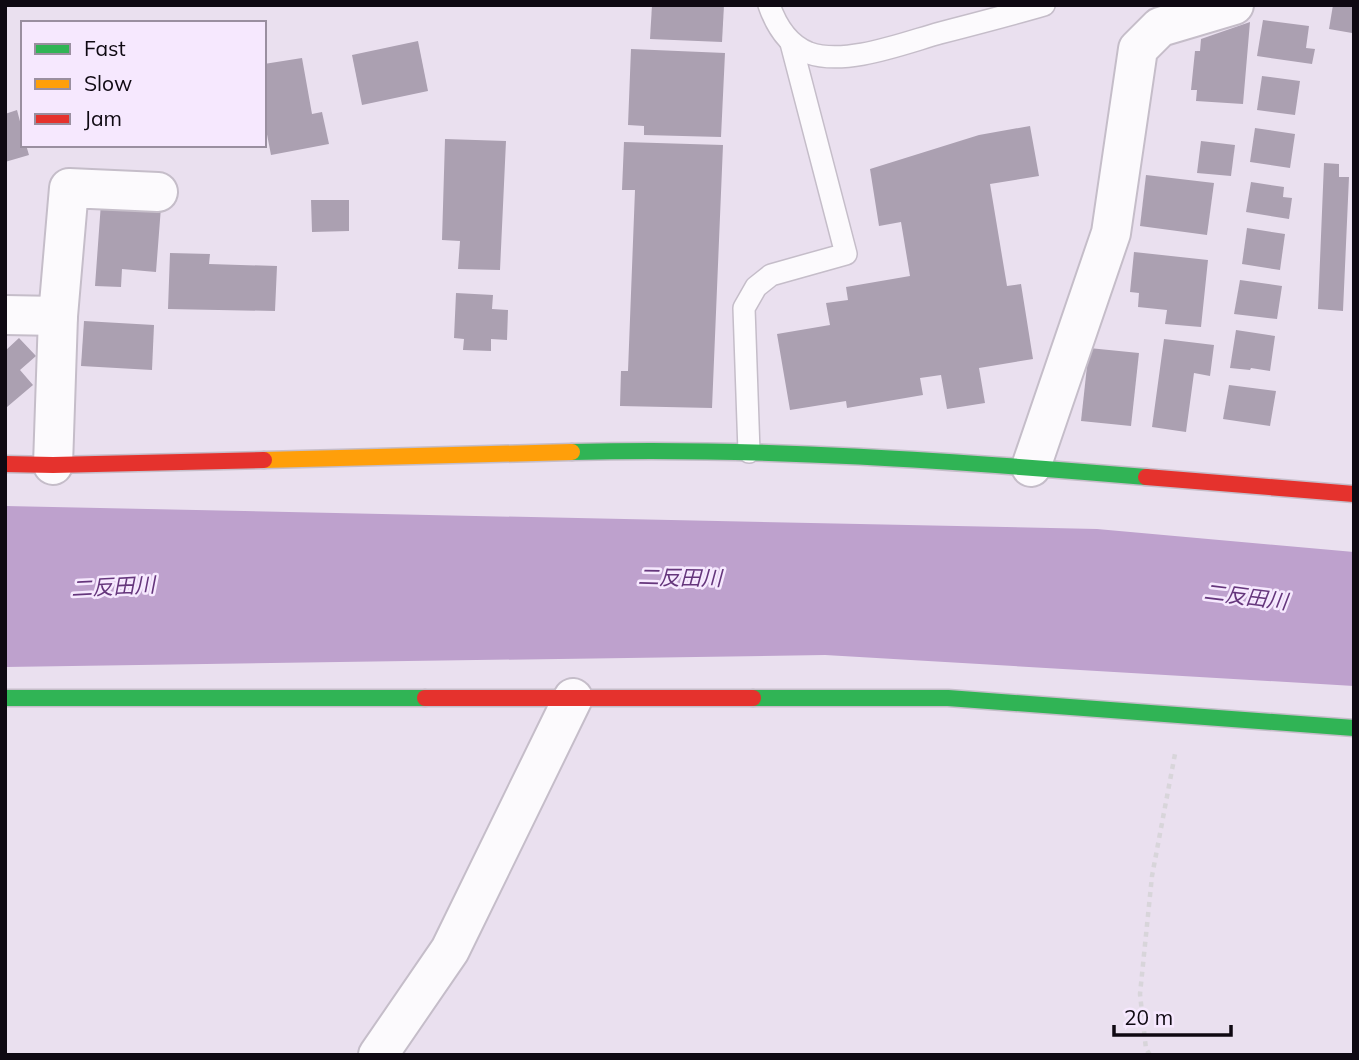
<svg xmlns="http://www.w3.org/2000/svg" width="1359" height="1060" viewBox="0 0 1359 1060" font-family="Mulish,'Noto Sans JP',sans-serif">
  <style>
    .water { fill: #bea1cd }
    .building { fill: #aba0b1 }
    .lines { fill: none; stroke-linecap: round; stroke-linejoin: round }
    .lane-casing { stroke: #c5bdc9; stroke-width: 24 }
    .street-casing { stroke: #c5bdc9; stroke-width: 42 }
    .fast-casing { stroke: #c5bdc9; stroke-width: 19 }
    .slow-casing { stroke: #c5bdc9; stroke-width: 19 }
    .jam-casing { stroke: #c5bdc9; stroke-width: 19 }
    .path { stroke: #d8d5da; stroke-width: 4.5; stroke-dasharray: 5 5; stroke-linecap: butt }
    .lane { stroke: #fcfafd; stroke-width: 21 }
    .street { stroke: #fcfafd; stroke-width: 38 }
    .fast { stroke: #30b455; stroke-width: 16 }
    .slow { stroke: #ff9f0a; stroke-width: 16 }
    .jam { stroke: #e5322d; stroke-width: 16 }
    .labels { text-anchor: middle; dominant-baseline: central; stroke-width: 5; stroke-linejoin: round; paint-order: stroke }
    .water-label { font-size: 21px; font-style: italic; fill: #65367c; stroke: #f6e8fe }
  </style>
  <rect width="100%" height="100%" fill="#eae0ef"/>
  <polygon class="water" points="5,506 1097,529 1354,552 1354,686 825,655 5,667"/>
  <g class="building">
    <polygon points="652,5 724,5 722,42 650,39"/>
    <polygon points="1333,5 1354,5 1352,33 1329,29"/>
    <polygon points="1263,20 1309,26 1306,48 1315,49 1312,64 1257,56"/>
    <polygon points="1250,22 1243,104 1196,101 1197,90 1191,90 1195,51 1200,51 1201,39"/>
    <polygon points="418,41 428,91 362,105 352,55"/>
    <polygon points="631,49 725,53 721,137 644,135 644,126 628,125"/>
    <polygon points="302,58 312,114 322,112 329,144 271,155 264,119 264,64"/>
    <polygon points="1262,76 1300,81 1295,115 1257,110"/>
    <polygon points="17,110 23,133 23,145 26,145 29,155 5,162 5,114"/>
    <polygon points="1030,126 1039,176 990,184 1007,286 1021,284 1033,359 979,368 985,403 947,409 941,375 920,378 923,395 847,408 846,401 790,410 777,334 830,325 826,303 848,300 846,287 910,276 901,222 879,226 870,169 979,135"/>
    <polygon points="1255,128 1295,134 1290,168 1250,162"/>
    <polygon points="445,139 506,141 500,270 458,269 460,241 442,240"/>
    <polygon points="1201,141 1235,145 1231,176 1197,173"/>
    <polygon points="624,142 723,145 712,408 620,406 621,371 628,371 635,190 622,190"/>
    <polygon points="1324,163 1339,164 1339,177 1349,177 1343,311 1318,309"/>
    <polygon points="1146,175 1214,183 1207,235 1140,226"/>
    <polygon points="1251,182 1284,187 1283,197 1292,198 1289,219 1246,212"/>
    <polygon points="311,200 349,200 349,231 312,232"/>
    <polygon points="101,203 161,207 156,272 122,269 121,287 95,286"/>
    <polygon points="1247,228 1285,234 1280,270 1242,264"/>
    <polygon points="1134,252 1208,260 1201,327 1165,324 1167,310 1138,307 1139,293 1130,292"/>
    <polygon points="170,253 210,254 209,264 277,266 275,311 168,309"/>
    <polygon points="1240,280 1282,286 1277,319 1234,314"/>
    <polygon points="456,293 493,295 492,309 508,310 507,340 491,339 491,351 463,350 464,339 454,338"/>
    <polygon points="84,321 154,325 152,370 81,366"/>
    <polygon points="1236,330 1275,336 1270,371 1251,368 1250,370 1230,368"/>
    <polygon points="19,338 36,356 20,370 33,385 7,407 5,405 5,351"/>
    <polygon points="1164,339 1214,345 1210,376 1194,373 1186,432 1152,427"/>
    <polygon points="1089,348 1139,353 1131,426 1081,421"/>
    <polygon points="1229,385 1276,391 1270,426 1223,419"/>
  </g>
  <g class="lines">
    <g class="lane-casing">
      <g id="lane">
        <path d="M769 5C776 25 788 45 809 53 846 66 904 43 940 33 975 24 1010 15 1044 5"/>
        <polyline points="749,452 744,308 756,287 771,275 846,254 791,43"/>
      </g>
    </g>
    <g class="street-casing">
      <g id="street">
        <polyline points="5,315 58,316 69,188 158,192"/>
        <polyline points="53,465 58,316"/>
        <polyline points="1031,467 1111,233 1138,49 1160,27 1234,5"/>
        <polyline points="378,1055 450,950 573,698"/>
      </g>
    </g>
    <g class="fast-casing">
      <g id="fast">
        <path d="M572 452C763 447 955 461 1146 477"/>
        <polyline points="5,698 425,698"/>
        <polyline points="753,698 948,698 1354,728"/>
      </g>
    </g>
    <g class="slow-casing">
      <polyline id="slow" points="264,460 572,452"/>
    </g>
    <g class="jam-casing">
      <g id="jam">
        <polyline points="5,464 53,465 264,460"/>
        <polyline points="1146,477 1354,494"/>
        <polyline points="425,698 753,698"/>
      </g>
    </g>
    <polyline class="path" points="1150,1055 1146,1049 1140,994 1152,876 1175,754"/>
    <use href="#lane" class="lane"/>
    <use href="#street" class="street"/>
    <use href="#fast" class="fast"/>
    <use href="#slow" class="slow"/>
    <use href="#jam" class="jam"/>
  </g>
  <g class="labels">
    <g class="water-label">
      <text transform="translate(680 577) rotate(1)">二反田川</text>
      <text transform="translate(113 586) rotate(-3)">二反田川</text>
      <text transform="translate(1246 596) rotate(7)">二反田川</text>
    </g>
  </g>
  <rect width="1359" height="1060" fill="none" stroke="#0f0912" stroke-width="14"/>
  <rect x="21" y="21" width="245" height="126" fill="#f6e8fe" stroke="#9a8fa0" stroke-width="2"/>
  <rect x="35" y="44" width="35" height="10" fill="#30b455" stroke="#9a8fa0" stroke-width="2"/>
  <text x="84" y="56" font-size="21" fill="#0f0912">Fast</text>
  <rect x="35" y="79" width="35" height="10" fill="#ff9f0a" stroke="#9a8fa0" stroke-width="2"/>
  <text x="84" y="91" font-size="21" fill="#0f0912">Slow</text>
  <rect x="35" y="114" width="35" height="10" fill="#e5322d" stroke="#9a8fa0" stroke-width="2"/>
  <text x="84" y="126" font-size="21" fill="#0f0912">Jam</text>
  <path d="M1114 1025v10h117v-10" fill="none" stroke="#0f0912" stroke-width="3.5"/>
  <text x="1124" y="1025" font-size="21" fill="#0f0912" stroke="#f6e8fe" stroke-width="5" paint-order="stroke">20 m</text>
</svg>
